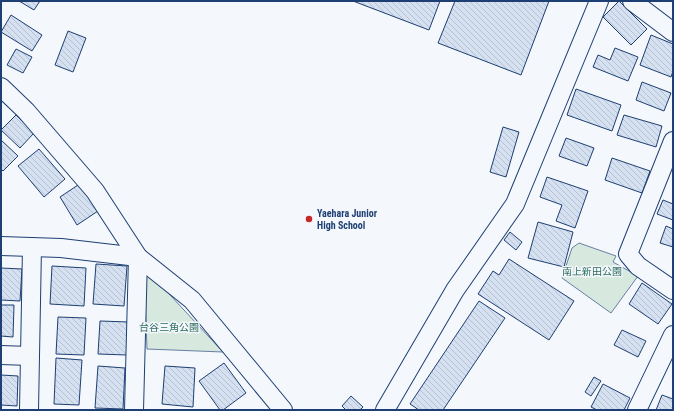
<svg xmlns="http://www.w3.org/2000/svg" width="674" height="411" viewBox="0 0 674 411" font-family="'Roboto Condensed','Noto Sans JP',sans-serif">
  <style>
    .park { fill: #d7e8df; stroke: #687fa3 }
    .building { fill: url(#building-back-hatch); stroke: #1d3f73 }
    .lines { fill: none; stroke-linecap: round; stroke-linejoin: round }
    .street-casing { stroke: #1d3f73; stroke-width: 20 }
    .street { stroke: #f4f7fb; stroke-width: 18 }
    .poi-dot { fill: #c62828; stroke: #f4f7fb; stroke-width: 1.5 }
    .labels { text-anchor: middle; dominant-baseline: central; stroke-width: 3; stroke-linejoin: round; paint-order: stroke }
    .poi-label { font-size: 10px; font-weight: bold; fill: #1d3f73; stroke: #f4f7fb; text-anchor: start }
    .park-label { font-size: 10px; fill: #2c6c60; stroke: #f4f7fb }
  </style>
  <defs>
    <pattern id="building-back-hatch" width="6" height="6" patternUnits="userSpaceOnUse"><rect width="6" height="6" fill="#d5e0f0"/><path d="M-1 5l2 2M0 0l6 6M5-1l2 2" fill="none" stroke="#b6c1d1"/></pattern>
  </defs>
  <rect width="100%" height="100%" fill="#f4f7fb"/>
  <g class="park">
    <polygon points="579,243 616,256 613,262 638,276 611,313 562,278 572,248"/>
    <polygon points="144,267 223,352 147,349"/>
  </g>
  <g class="building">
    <polygon points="19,1 40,1 34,10"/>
    <polygon points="353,1 440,1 429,30"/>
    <polygon points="455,1 549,1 521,75 438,43"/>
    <polygon points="619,1 647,29 631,45 603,17"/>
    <polygon points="11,15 42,35 32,51 1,32"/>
    <polygon points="68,31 86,38 73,72 55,65"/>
    <polygon points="651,35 673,44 673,71 671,77 640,65"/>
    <polygon points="615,48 638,57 628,81 593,67 598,55 610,60"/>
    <polygon points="16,49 32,57 23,73 7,65"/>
    <polygon points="642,82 671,93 664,111 636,100"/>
    <polygon points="576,89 621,105 612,131 567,115"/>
    <polygon points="16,115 34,133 20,148 1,130"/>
    <polygon points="624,115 662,126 656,147 617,135"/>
    <polygon points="503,127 519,132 506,177 490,172"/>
    <polygon points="566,138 594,148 587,166 559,156"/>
    <polygon points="1,140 18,156 3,171 1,169"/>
    <polygon points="39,149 65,179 44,197 18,166"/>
    <polygon points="612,158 650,171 642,193 605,180"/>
    <polygon points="547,177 588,191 575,228 556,221 562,205 540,197"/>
    <polygon points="81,183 98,211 77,225 60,197"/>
    <polygon points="663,200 673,204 673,220 657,214"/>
    <polygon points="538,222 573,232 564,267 528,258"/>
    <polygon points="666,226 673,229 673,247 660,243"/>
    <polygon points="510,232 522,242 516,250 504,240"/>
    <polygon points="509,259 574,301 549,340 478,294 493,271 499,275"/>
    <polygon points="96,264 127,266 124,306 93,304"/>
    <polygon points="52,266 86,268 84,306 50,304"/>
    <polygon points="1,268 22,269 20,301 1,300"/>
    <polygon points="642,283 672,304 658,324 629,304"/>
    <polygon points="479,301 505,318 443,410 419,410 410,404"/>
    <polygon points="1,305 14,305 13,337 1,336"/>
    <polygon points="58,317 86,318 84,355 56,354"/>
    <polygon points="100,321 129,322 127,355 98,354"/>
    <polygon points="622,330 646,341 638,357 614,345"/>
    <polygon points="56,358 82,360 79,405 54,404"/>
    <polygon points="224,363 246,393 223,410 220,410 199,381"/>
    <polygon points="98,366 125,368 123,409 95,408"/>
    <polygon points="165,366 195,368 193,407 162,404"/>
    <polygon points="1,375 18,376 17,406 1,405"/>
    <polygon points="594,377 601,381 591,396 585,392"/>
    <polygon points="603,384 630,398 624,410 597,410 591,407"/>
    <polygon points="662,395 673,399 673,410 656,410"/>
    <polygon points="351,396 363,407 360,410 346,410 342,406"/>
  </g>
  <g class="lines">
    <g class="street-casing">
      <g id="street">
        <polyline points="632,1 673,32"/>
        <polyline points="1,87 26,111 95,191 138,257 192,300 283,410"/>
        <polyline points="673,141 628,254 638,266 673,290"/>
        <polyline points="1,246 61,248 138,257"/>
        <polyline points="1,355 30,356"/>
        <polyline points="29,410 32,247"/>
        <polyline points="134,410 138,257"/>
        <polyline points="385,410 455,290 515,204 599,1"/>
        <polyline points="637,410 673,335"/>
      </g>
    </g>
    <use href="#street" class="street"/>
  </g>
  <circle class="poi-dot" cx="309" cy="219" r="4"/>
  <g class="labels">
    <g class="poi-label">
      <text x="317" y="213">Yaehara Junior<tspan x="317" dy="12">High School</tspan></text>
    </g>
    <g class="park-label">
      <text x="592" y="271">南上新田公園</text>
      <text x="169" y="327">台谷三角公園</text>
    </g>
  </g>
  <rect width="674" height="411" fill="none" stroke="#1d3f73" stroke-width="4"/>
</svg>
